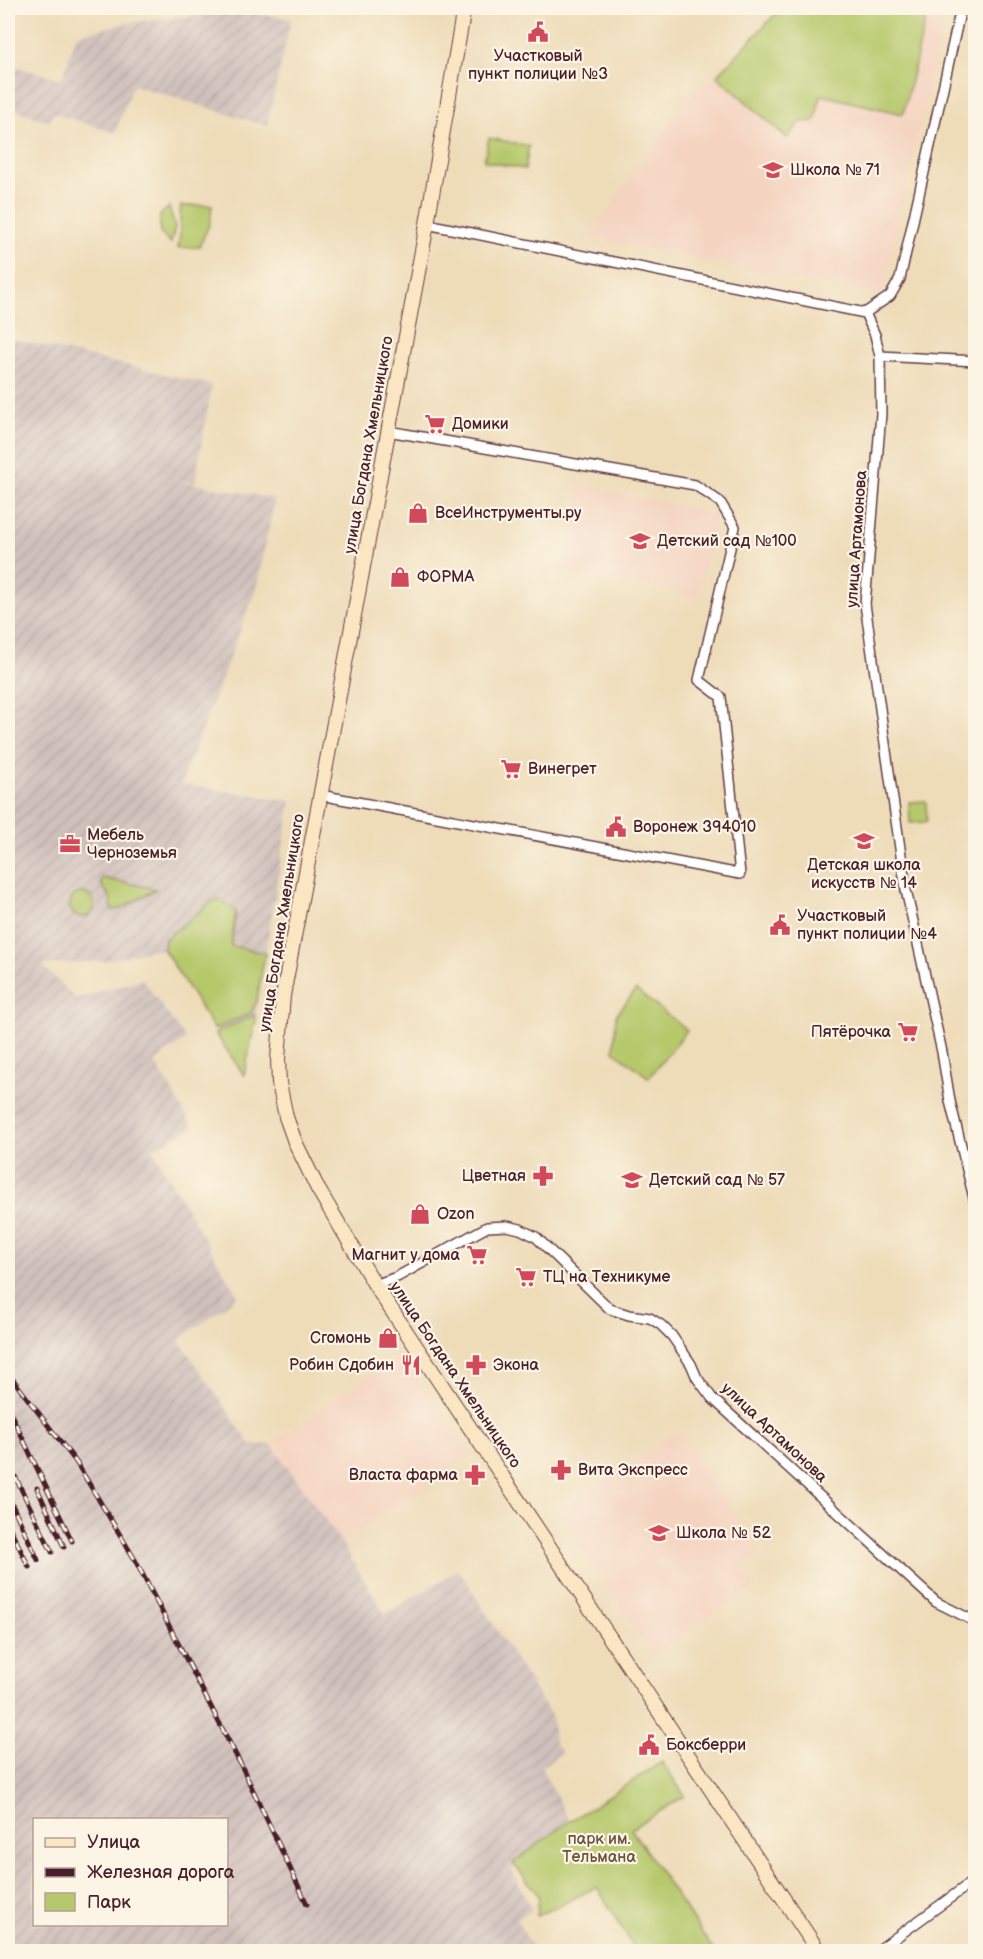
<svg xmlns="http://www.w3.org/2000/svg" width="983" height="1959" viewBox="0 0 983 1959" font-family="'Balsamiq Sans',sans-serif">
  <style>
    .built { fill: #f4d3c0 }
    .industrial { fill: url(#industrial-furrows); fill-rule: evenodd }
    .green { fill: #b5c86b; stroke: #80744b; stroke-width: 1.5 }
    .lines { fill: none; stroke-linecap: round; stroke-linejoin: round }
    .street-casing { stroke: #633b40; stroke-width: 12 }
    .secondary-casing { stroke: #633b40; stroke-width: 16 }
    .street { stroke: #fff; stroke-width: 9 }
    .secondary { stroke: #fbe6c4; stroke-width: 14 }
    .rail-casing { stroke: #4a1f2b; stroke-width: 5 }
    .rail { stroke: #fcf5e5; stroke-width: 3; stroke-dasharray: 9; stroke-linecap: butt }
    .labels { text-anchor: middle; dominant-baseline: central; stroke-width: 4.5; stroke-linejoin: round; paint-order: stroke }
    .poi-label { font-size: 16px; fill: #4a1f2b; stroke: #fcf5e5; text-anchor: start }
    .street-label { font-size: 16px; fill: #4a1f2b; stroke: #fcf5e5 }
    .park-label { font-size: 16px; fill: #6a523e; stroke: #fcf5e5 }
  </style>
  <defs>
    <pattern id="industrial-furrows" width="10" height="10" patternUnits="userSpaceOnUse" patternTransform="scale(1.5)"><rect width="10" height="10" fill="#d0c0bc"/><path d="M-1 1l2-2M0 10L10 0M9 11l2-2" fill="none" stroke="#b4a5a2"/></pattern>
  </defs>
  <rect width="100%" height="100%" fill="#fcf5e5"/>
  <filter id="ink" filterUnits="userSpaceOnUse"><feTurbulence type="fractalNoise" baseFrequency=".0167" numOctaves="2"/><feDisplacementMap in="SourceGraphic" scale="12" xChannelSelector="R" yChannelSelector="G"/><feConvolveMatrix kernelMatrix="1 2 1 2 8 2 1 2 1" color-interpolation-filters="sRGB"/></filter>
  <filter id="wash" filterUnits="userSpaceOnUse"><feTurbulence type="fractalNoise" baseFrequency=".008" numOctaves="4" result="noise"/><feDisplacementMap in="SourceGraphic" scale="24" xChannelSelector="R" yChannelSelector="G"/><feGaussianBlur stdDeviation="1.35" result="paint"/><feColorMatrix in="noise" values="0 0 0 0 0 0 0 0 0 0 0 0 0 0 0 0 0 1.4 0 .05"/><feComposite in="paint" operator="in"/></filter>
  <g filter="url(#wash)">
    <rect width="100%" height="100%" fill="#eedcb9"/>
    <g class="built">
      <polygon points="781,8 921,8 946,13 882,296 590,238 661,133 692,96 701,91 704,83 711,83"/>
      <polygon points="580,485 716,513 699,597 564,570"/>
      <polygon points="400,1353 471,1453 342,1543 271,1444"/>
      <polygon points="678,1430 762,1554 742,1567 755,1588 652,1655 557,1512"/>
    </g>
    <g class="industrial">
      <polygon points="243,11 291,19 267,126 133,85 115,133 53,113 49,122 8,107 8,95 16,67 62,79 76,35 125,23"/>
      <path d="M8 338 212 385 195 482 176 480 275 499 256 589 181 784 291 801 257 1001 256 1020 244 1075 164 950H151L104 961 42 965 76 999 142 979 186 1039 155 1062 193 1127 152 1149 238 1296 179 1340 233 1419 251 1445 271 1444 342 1543 385 1614 459 1570 552 1717 554 1742 562 1753 541 1767 573 1828 512 1870 532 1910 516 1919 534 1951 8 1952ZM34 1820H226V1924H34Z"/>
    </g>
    <g class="green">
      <polygon points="781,8 928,9 903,114 821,95 815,121 801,122 787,138 717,76"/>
      <polygon points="489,138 529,146 525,169 484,161"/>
      <path d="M212 205 210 223 199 247 178 248C182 233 178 220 181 206Z"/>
      <polygon points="169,207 175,227 171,243 160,233 160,215"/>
      <polygon points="926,801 927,822 910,823 909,802"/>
      <polygon points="102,878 156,889 121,909 112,910 110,897 101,884"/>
      <circle cx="82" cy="905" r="12"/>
      <polygon points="217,898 236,911 231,946 265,953 257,1001 251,1013 214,1029 164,950 165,939"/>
      <polygon points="636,990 687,1030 649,1078 614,1051 616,1015"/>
      <polygon points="254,1015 256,1020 244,1075 215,1033"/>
      <polygon points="662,1762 685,1796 631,1829 714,1951 636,1951 597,1887 537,1916 539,1896 513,1863 556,1830"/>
    </g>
  </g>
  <g filter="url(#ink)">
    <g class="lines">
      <g class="street-casing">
        <g id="street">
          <polyline points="427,224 865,313 875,335 880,356 881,414 865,604 906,890 942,1052 950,1101 976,1206"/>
          <polyline points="865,313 890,296 900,279 961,8"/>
          <polyline points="880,356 976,361"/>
          <polyline points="320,795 740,874 721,697 699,680 735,527 720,502 695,485 388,431"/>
          <polyline points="375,1285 397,1277 487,1227 507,1226 520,1229 536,1237 610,1309 629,1315 650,1318 661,1325 672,1336 691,1364 697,1378 712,1398 936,1602 976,1622"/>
          <polyline points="876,1952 976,1879"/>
        </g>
      </g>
      <g class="secondary-casing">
        <polyline id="secondary" points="464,8 427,224 283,996 278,1059 279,1083 286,1117 295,1142 318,1189 375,1285 819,1952"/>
      </g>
      <use href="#street" class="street"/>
      <use href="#secondary" class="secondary"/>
      <g class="rail-casing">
        <g id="rail">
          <polyline points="8,1373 76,1462 134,1558 241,1765 307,1904"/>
          <polyline points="8,1408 72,1541"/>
          <polyline points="8,1462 52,1552"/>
          <polyline points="37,1488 64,1547"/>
          <polyline points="8,1496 38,1560"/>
          <polyline points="8,1524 29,1567"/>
        </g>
      </g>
      <use href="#rail" class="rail"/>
    </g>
  </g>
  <defs>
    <g id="civic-bare" transform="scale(1.62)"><path d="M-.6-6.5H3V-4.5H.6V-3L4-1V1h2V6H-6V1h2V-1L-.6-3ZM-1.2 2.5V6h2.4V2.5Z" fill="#d1495b" stroke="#fcf5e5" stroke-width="2.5" paint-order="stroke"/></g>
    <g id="school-bare" transform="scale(1.62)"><path d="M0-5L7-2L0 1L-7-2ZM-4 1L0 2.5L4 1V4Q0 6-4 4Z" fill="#d1495b" stroke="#fcf5e5" stroke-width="2.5" paint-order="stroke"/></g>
    <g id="supermarket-bare" transform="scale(1.62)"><path d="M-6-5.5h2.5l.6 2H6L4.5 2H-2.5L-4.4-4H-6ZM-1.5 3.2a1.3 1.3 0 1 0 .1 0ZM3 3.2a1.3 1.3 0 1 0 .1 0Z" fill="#d1495b" stroke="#fcf5e5" stroke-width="2.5" paint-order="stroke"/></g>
    <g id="shop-bare" transform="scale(1.62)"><path d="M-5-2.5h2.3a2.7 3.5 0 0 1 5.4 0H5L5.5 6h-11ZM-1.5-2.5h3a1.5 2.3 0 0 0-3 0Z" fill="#d1495b" stroke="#fcf5e5" stroke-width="2.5" paint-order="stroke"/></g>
    <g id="office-bare" transform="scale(1.62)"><path d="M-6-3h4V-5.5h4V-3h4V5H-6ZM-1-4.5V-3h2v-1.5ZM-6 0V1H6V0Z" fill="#d1495b" stroke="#fcf5e5" stroke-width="2.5" paint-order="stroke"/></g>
    <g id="pharmacy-bare" transform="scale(1.62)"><path d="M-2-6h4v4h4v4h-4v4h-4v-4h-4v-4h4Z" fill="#d1495b" stroke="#fcf5e5" stroke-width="2.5" paint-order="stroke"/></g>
    <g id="restaurant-bare" transform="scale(1.62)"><path d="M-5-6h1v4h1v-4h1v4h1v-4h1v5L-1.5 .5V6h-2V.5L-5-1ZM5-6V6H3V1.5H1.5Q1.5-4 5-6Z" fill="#d1495b" stroke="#fcf5e5" stroke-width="2.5" paint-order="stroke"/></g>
  </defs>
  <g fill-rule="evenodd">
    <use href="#civic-bare" x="538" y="32"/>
    <use href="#school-bare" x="773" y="170"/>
    <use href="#supermarket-bare" x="435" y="424"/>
    <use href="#shop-bare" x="418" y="513"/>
    <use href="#school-bare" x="640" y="541"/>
    <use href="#shop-bare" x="400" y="577"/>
    <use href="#supermarket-bare" x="511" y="769"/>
    <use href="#civic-bare" x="616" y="827"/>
    <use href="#school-bare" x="864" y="841"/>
    <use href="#office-bare" x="70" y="844"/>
    <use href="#civic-bare" x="780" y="925"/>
    <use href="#supermarket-bare" x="908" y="1032"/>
    <use href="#pharmacy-bare" x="543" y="1176"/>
    <use href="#school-bare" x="632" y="1180"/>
    <use href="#shop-bare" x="420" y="1214"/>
    <use href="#supermarket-bare" x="477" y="1255"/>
    <use href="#supermarket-bare" x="526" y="1277"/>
    <use href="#shop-bare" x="388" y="1338"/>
    <use href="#restaurant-bare" x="411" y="1365"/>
    <use href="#pharmacy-bare" x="476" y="1365"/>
    <use href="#pharmacy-bare" x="561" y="1470"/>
    <use href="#pharmacy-bare" x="475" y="1475"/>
    <use href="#school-bare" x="659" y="1533"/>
    <use href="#civic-bare" x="649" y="1745"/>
  </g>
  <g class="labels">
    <g class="poi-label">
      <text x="538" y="56" text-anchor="middle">Участковый<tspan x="538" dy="18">пункт полиции №3</tspan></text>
      <text x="790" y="170">Школа № 71</text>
      <text x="452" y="424">Домики</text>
      <text x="435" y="513">ВсеИнструменты.ру</text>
      <text x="657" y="541">Детский сад №100</text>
      <text x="417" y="577">ФОРМА</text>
      <text x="528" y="769">Винегрет</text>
      <text x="633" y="827">Воронеж 394010</text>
      <text x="87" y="835">Мебель<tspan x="87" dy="18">Черноземья</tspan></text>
      <text x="864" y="865" text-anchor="middle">Детская школа<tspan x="864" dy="18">искусств № 14</tspan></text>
      <text x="797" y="916">Участковый<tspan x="797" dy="18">пункт полиции №4</tspan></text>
      <text x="891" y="1032" text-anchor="end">Пятёрочка</text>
      <text x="526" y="1176" text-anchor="end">Цветная</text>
      <text x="649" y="1180">Детский сад № 57</text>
      <text x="437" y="1214">Ozon</text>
      <text x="460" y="1255" text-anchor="end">Магнит у дома</text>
      <text x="543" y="1277">ТЦ на Техникуме</text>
      <text x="371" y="1338" text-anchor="end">Сгомонь</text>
      <text x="394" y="1365" text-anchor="end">Робин Сдобин</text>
      <text x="493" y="1365">Экона</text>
      <text x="578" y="1470">Вита Экспресс</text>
      <text x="458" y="1475" text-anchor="end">Власта фарма</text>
      <text x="676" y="1533">Школа № 52</text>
      <text x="666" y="1745">Боксберри</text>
    </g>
    <g class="street-label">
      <text transform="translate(369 445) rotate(-80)">улица Богдана Хмельницкого</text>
      <text transform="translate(857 539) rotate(-86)">улица Артамонова</text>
      <text transform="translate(282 923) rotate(-81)">улица Богдана Хмельницкого</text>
      <text transform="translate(455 1375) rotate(56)">улица Богдана Хмельницкого</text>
      <text transform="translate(774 1433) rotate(43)">улица Артамонова</text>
    </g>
    <g class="park-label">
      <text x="599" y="1839">парк им.<tspan x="599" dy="18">Тельмана</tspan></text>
    </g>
  </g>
  <rect width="983" height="1959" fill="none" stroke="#fcf5e5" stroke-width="30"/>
  <rect x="33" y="1818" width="195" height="108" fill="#fcf5e5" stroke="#b59f9b" stroke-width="1.5"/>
  <rect x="45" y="1838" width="30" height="9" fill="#fbe6c4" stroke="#b59f9b" stroke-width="1.5"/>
  <text x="87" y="1848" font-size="18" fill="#4a1f2b">Улица</text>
  <rect x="45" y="1868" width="30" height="9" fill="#4a1f2b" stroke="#b59f9b" stroke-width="1.5"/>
  <text x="87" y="1878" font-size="18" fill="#4a1f2b">Железная дорога</text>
  <rect x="45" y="1893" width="30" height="18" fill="#b5c86b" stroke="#b59f9b" stroke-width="1.5"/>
  <text x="87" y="1908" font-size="18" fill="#4a1f2b">Парк</text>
</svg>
